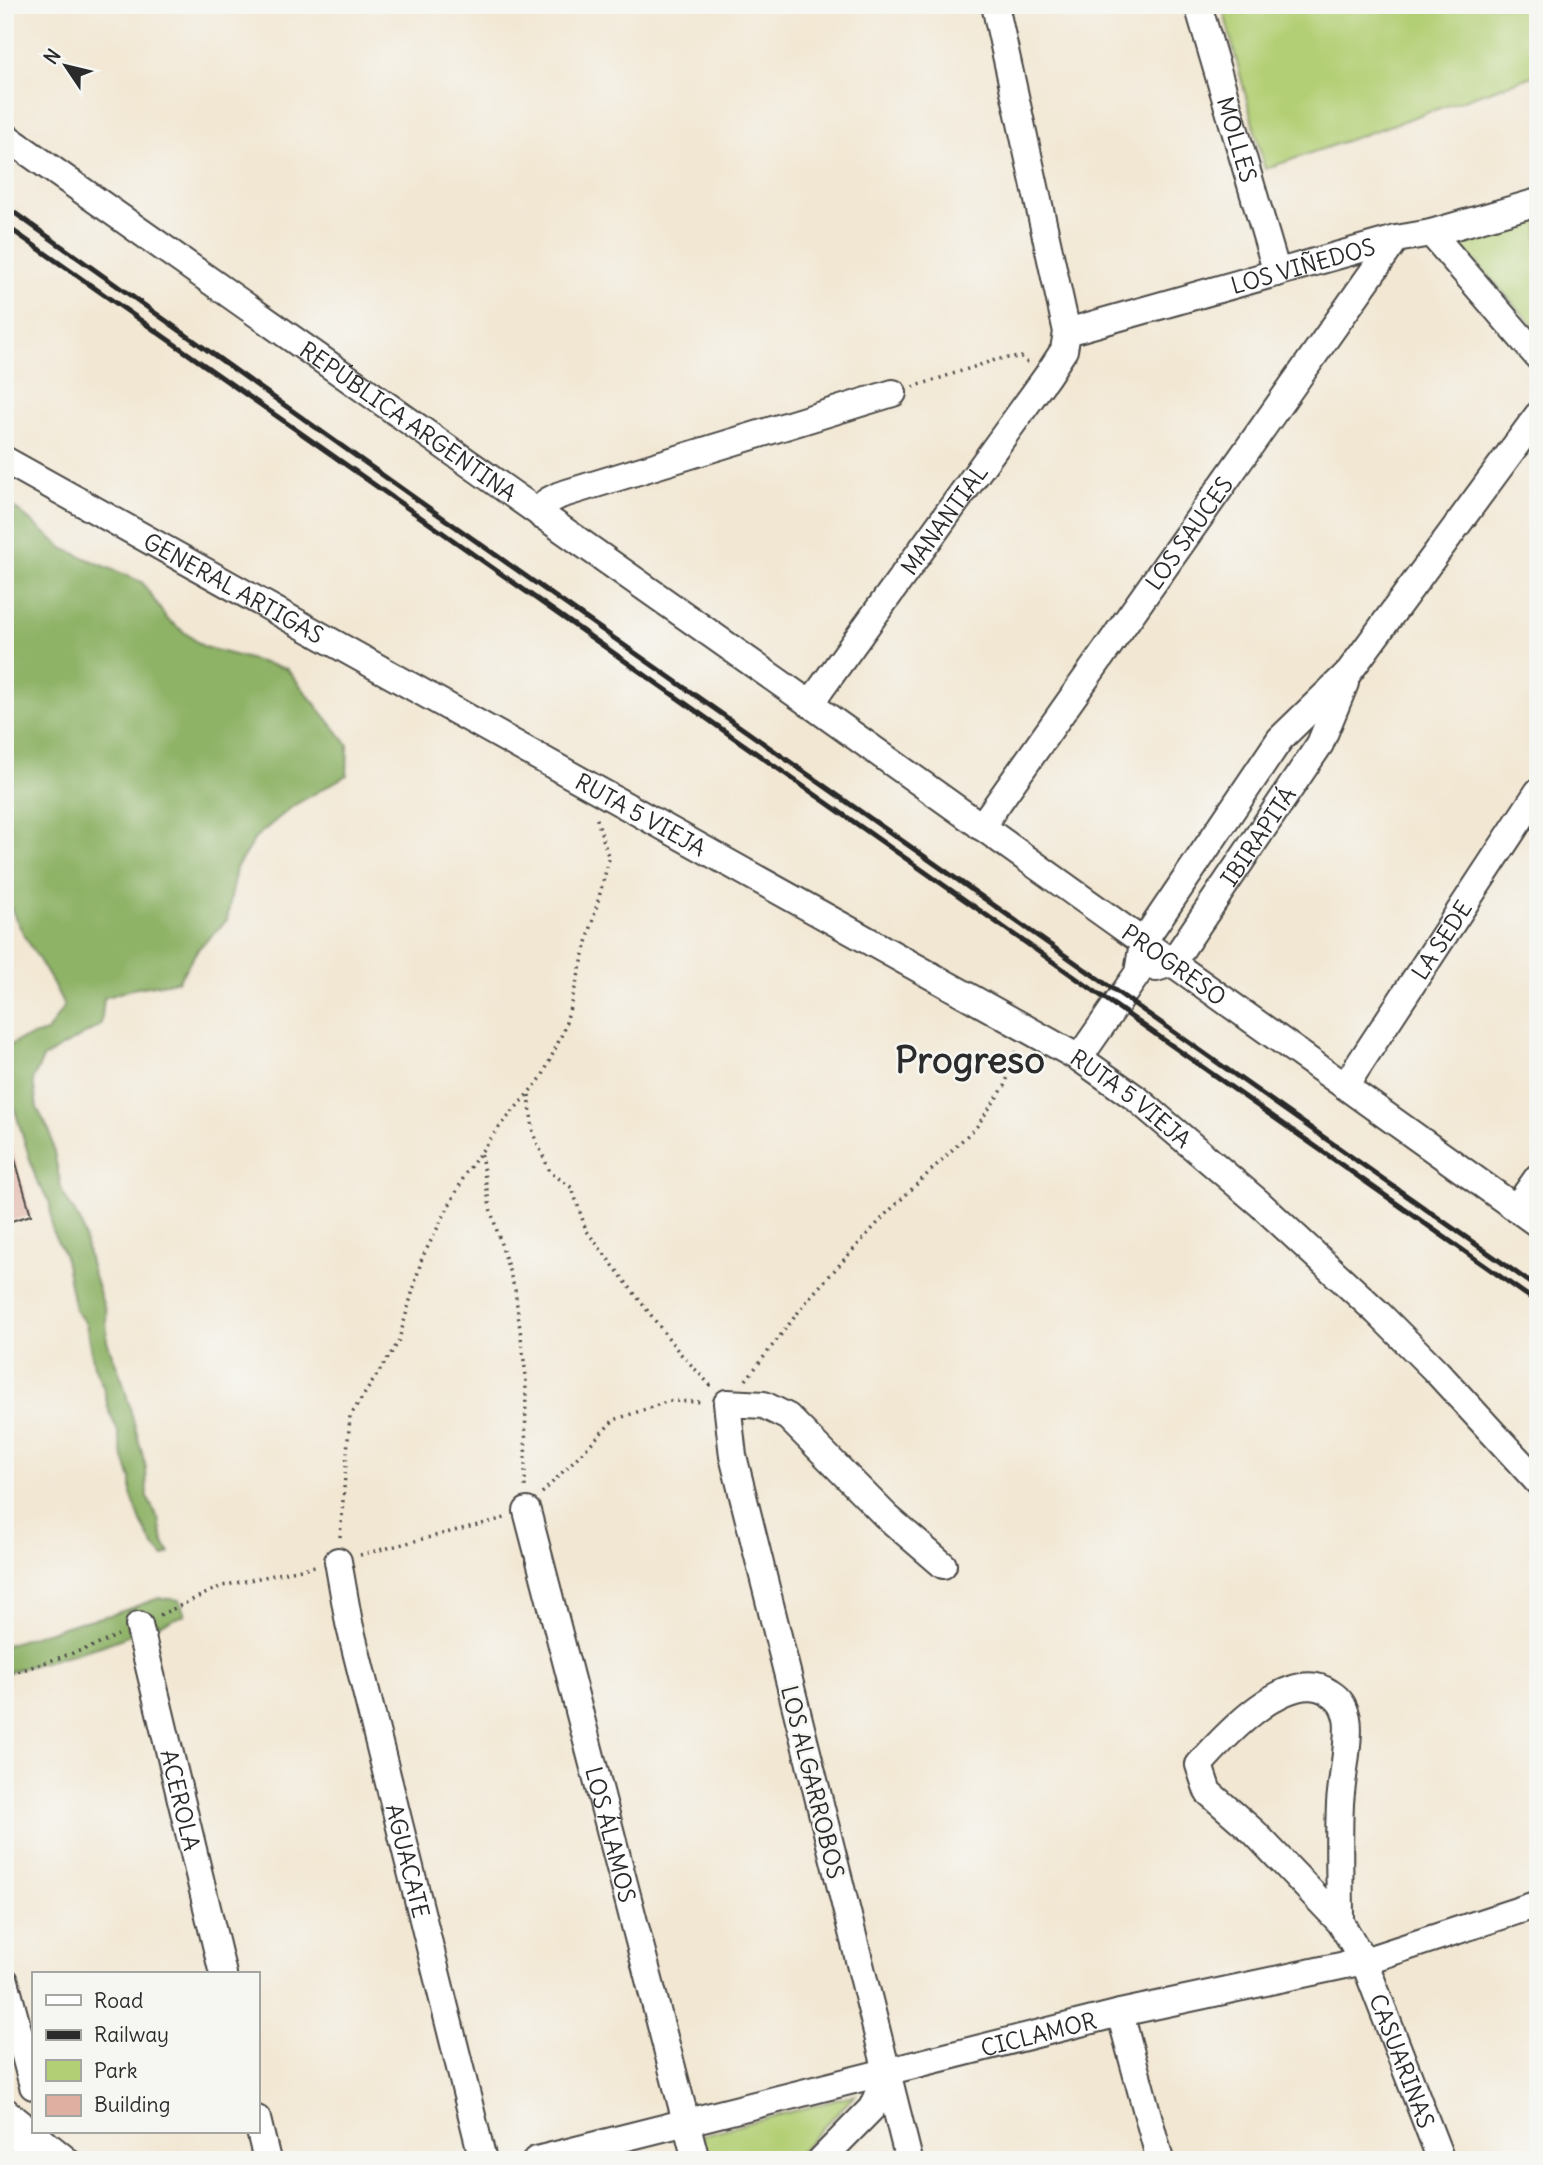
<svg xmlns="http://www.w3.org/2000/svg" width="1543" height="2165" viewBox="0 0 1543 2165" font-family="Delius,sans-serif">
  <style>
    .green { fill: #b3cf75; stroke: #6f7d50; stroke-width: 2 }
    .forest { fill: #8eb266; stroke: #5c6e48; stroke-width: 2 }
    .building { fill: #dfafa1 }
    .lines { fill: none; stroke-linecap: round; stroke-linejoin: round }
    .minor-casing { stroke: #494744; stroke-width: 30 }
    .path { stroke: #494744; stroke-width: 3.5; stroke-dasharray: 2 5; stroke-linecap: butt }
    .minor { stroke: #fff; stroke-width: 26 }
    .rail { stroke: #2b2b2b; stroke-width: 5 }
    .labels { text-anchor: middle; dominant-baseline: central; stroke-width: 5; stroke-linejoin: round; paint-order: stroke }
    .street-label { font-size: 23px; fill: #2b2b2b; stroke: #f6f6f2 }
    .town-label { font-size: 37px; font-weight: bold; fill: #2b2b2b; stroke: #f6f6f2 }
  </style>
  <rect width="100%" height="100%" fill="#f6f6f2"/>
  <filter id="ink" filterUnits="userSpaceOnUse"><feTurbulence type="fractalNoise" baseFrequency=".0143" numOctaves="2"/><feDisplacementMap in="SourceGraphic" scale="14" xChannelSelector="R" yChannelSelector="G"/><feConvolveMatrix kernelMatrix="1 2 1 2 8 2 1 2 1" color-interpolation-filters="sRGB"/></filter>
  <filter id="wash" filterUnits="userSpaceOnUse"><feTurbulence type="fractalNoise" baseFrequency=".00686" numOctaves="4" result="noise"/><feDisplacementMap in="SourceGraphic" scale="28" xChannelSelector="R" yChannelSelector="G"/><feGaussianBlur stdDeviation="1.57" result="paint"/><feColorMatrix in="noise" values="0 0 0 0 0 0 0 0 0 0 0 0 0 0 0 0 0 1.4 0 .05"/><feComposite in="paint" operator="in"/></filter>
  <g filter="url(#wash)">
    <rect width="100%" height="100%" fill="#f2e7d3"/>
    <g class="green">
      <polygon points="1222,5 1538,5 1538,74 1265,169"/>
      <polygon points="1538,217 1538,331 1457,241"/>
      <polygon points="855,2095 791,2160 709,2160 702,2135"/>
    </g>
    <g class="forest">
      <path d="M5 500 64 549 142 582 167 619 204 647 287 669 348 745 347 775 293 806 256 837 236 868 227 920 198 949 178 981 131 989 104 998 101 1025 43 1058 33 1080 37 1108 50 1132 62 1192 81 1223 91 1267 106 1313 107 1341 123 1382 146 1468 147 1497 159 1520 163 1541 170 1553 164 1557 153 1545 142 1524 131 1494V1479L122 1453 118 1432 108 1408 104 1389 94 1366 86 1324 75 1310 64 1254 52 1231 50 1203 36 1179 8 1087 5 1049 19 1040 47 1032 64 1006C49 970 24 942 10 906 7 898 7 887 5 878Z"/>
      <polygon points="159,1598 180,1600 185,1615 101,1646 5,1673 5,1645 76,1623 114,1614"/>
    </g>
    <g id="blocks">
      <polygon class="building" points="10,1142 31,1215 5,1223 5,1143"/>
    </g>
  </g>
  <g filter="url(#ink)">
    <use href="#blocks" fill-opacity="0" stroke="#494744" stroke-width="2"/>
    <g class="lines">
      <g class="minor-casing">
        <g id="minor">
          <path id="s1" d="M1198 5 1277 273"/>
          <path id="s2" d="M5 136 810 704 1538 1224"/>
          <polyline points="1431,233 1538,357"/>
          <path id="s3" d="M1067 332 1396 239 1431 233 1538 202"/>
          <path id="s4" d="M5 460 1079 1058 1137 1099 1259 1203 1377 1312 1437 1372 1538 1482"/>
          <polyline points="542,516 548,501 560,495 893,393"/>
          <path id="s5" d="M810 704 1047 376 1064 350 1067 332 995 5"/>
          <path id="s6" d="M981 827 1396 239"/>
          <path id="s7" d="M1156 968 1172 963 1320 744 1345 683"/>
          <polyline points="1079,1058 1138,973 1143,942 1280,739 1349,672 1538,415"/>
          <path id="s8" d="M1345 1086 1538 792"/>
          <polyline points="1516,1208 1538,1177"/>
          <path id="s9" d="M527 1511 696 2160"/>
          <path id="s10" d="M338 1561 349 1623 483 2160"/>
          <path id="s11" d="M139 1625 223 1974"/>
          <path id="s12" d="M1340 1922C1340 1882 1338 1843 1340 1804 1341 1782 1351 1736 1347 1718 1344 1706 1340 1699 1330 1693 1290 1664 1223 1738 1199 1765L1208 1792 1254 1832 1340 1922 1364 1961 1441 2160"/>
          <polyline points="5,1981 33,2086"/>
          <polyline points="1120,2013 1160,2160"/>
          <polyline points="5,2111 66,2160"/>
          <polyline points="257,2119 267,2160"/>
          <polyline points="5,2141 29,2160"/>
          <path id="s13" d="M536 2160 1120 2013 1364 1961 1538 1904"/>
          <polyline points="821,2160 872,2108 888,2071"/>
          <polyline points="909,2160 733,1456 727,1403 764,1405 788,1417 886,1516 943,1565"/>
        </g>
      </g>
      <g class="path">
        <polyline points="913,387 998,359 1021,357 1028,363"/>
        <polyline points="529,1095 533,1133 550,1172 572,1188 586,1230 679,1352 711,1386"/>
        <polyline points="481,1154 490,1208 515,1290 526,1376 525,1488"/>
        <polyline points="746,1380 810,1297 886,1214 977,1126 1005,1086 1017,1047"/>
        <polyline points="542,1493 614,1420 669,1401 704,1402"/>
        <polyline points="340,1537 350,1416 398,1343 422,1258 466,1173 496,1131 542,1077 564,1030 609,859 596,816"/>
        <polyline points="360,1555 505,1518"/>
        <polyline points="160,1615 222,1586 315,1566"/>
        <polyline points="5,1676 97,1645 118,1635"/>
      </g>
      <use href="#minor" class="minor"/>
      <g class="rail">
        <polyline points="5,206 419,501 1538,1288"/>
        <polyline points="5,225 1538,1303"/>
      </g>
    </g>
  </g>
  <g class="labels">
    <g class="street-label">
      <text stroke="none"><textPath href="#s1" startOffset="140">MOLLES</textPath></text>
      <text stroke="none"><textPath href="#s3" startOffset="245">LOS VIÑEDOS</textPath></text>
      <text stroke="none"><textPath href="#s2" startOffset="494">REPÚBLICA ARGENTINA</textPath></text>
      <text stroke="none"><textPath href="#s5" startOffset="228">MANANTIAL</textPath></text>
      <text stroke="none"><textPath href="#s6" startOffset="360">LOS SAUCES</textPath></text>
      <text stroke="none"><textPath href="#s4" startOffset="262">GENERAL ARTIGAS</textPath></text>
      <text stroke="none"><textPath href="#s4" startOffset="728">RUTA 5 VIEJA</textPath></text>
      <text stroke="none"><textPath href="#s7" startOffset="170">IBIRAPITÁ</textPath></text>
      <text stroke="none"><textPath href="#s8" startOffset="175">LA SEDE</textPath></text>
      <text stroke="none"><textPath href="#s2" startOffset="1433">PROGRESO</textPath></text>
      <text stroke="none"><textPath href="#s4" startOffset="1295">RUTA 5 VIEJA</textPath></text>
      <text transform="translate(813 1782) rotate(76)">LOS ALGARROBOS</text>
      <text stroke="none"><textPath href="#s11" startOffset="180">ACEROLA</textPath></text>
      <text stroke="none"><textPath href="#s9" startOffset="334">LOS ÁLAMOS</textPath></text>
      <text stroke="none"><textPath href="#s10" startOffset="308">AGUACATE</textPath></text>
      <text stroke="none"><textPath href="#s13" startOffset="518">CICLAMOR</textPath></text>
      <text stroke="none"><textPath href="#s12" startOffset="763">CASUARINAS</textPath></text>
    </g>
    <g class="town-label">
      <text x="970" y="1060">Progreso</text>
    </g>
  </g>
  <rect width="1543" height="2165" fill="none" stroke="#f6f6f2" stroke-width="28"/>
  <rect x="32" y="1972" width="228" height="161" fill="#f6f6f2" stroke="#a5a5a2" stroke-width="2"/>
  <rect x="46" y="1995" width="35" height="10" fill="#ffffff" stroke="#a5a5a2" stroke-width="2"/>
  <text x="94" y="2008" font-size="21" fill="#2b2b2b">Road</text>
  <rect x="46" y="2030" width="35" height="10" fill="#2b2b2b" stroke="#a5a5a2" stroke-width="2"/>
  <text x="94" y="2042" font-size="21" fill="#2b2b2b">Railway</text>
  <rect x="46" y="2060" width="35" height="21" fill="#b3cf75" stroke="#a5a5a2" stroke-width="2"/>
  <text x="94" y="2078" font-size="21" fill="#2b2b2b">Park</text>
  <rect x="46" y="2095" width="35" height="21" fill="#dfafa1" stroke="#a5a5a2" stroke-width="2"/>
  <text x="94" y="2112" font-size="21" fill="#2b2b2b">Building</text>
  <g transform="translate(66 66) rotate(305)" stroke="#f6f6f2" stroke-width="5" paint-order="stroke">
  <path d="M0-5L12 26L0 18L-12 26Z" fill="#2b2b2b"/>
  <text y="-10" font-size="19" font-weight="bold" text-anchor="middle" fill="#2b2b2b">N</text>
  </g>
</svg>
